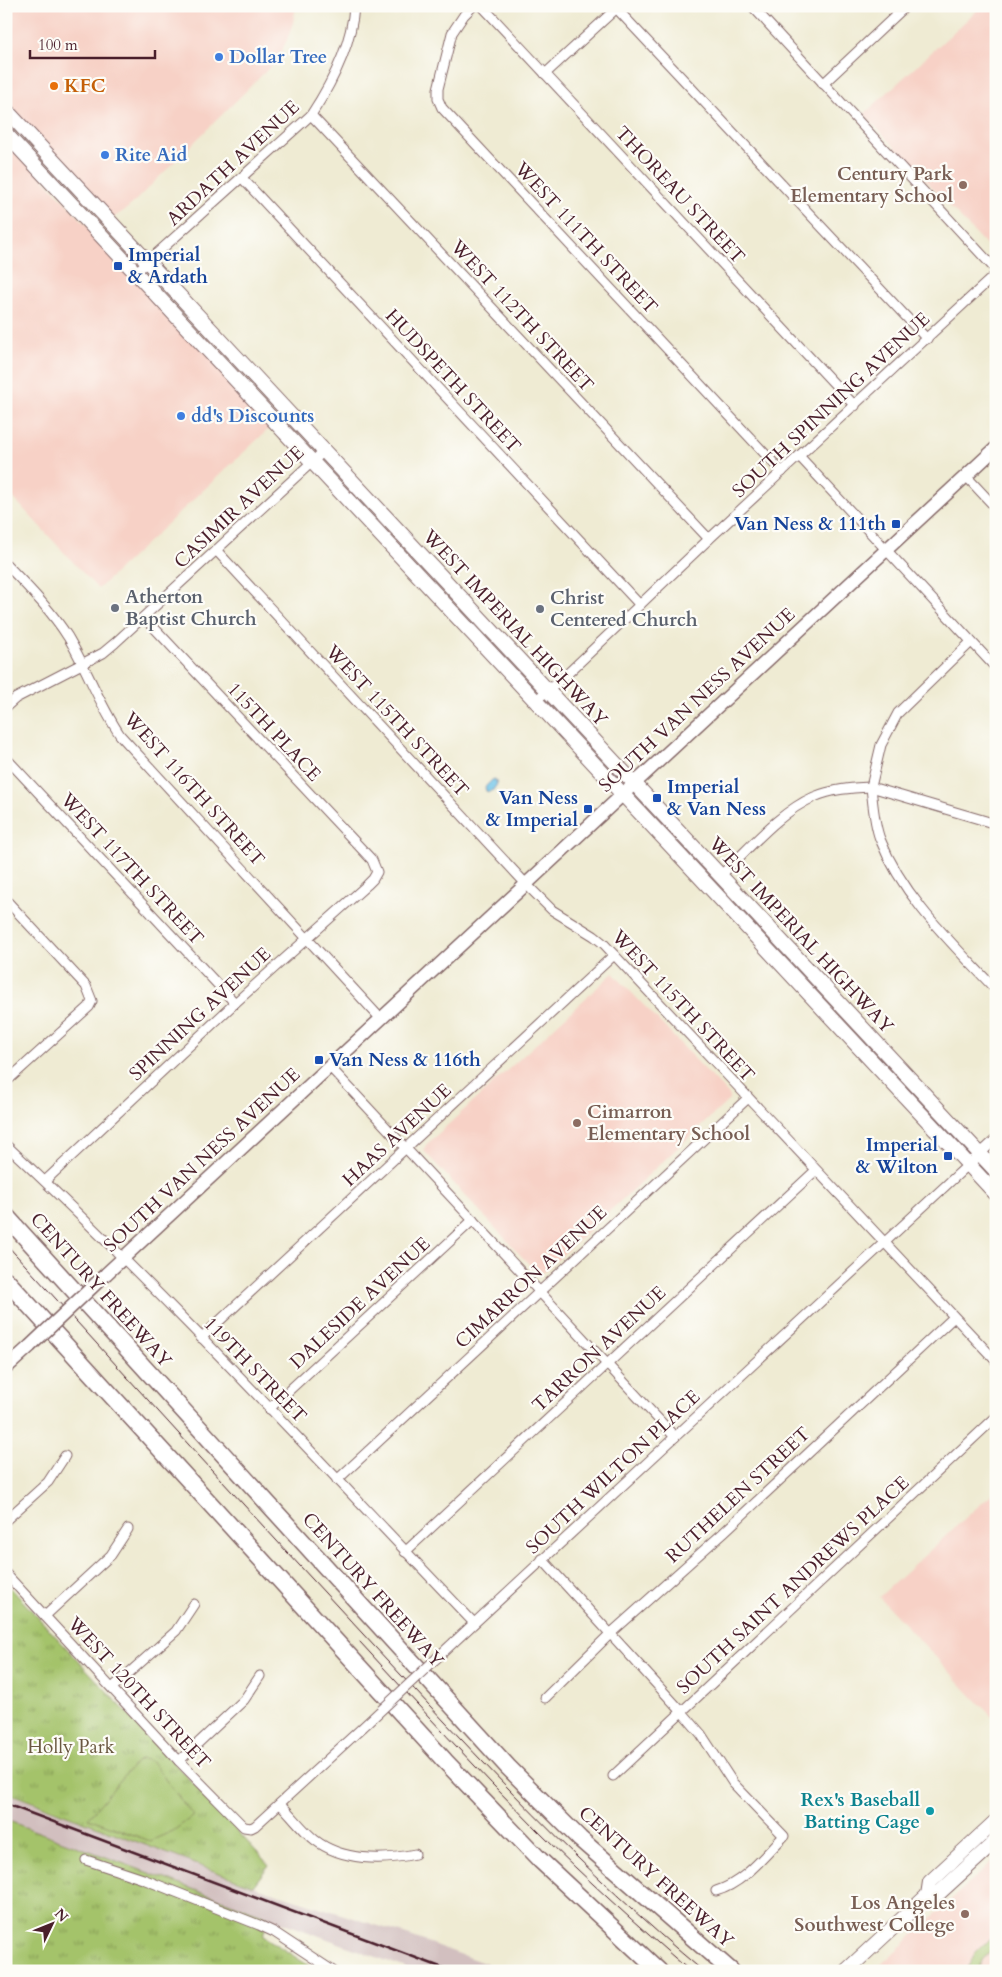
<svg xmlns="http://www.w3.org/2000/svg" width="1002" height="1977" viewBox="0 0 1002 1977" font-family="Cardo,serif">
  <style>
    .built { fill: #f7d1c6 }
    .industrial { fill: #d2bfbf }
    .grass { fill: url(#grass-tufts); stroke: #77714a }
    .garden { fill: #a4c36a; stroke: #77714a }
    .water { fill: #6bc2e8; stroke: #5a708a }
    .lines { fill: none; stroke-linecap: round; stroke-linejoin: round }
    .street-casing { stroke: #846666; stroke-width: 11 }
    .secondary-casing { stroke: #846666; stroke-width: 15 }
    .primary-casing { stroke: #846666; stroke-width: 16 }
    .highway-casing { stroke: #846666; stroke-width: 19 }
    .street { stroke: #fff; stroke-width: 9 }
    .secondary { stroke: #fff; stroke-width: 12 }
    .primary { stroke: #fff; stroke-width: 14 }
    .highway { stroke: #fff; stroke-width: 16 }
    .tram { stroke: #4a1f2b; stroke-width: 1 }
    .rail { stroke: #4a1f2b; stroke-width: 2.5 }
    .street-bridge-casing { stroke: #846666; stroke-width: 11; stroke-linecap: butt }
    .secondary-bridge-casing { stroke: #846666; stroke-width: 15; stroke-linecap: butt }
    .street-bridge { stroke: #fff; stroke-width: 9 }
    .secondary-bridge { stroke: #fff; stroke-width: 12 }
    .shop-dot { fill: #3f7fe0; stroke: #fdfcf7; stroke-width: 2 }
    .food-dot { fill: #e8710a; stroke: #fdfcf7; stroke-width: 2 }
    .education-dot { fill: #8d6e63; stroke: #fdfcf7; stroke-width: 2 }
    .transit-dot { fill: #1a4fb4; stroke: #fdfcf7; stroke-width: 2 }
    .worship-dot { fill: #6b7280; stroke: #fdfcf7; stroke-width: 2 }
    .culture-dot { fill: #0f9aa8; stroke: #fdfcf7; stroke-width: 2 }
    .labels { text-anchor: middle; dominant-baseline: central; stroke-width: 4.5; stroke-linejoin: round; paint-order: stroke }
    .shop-label { font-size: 19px; font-weight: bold; fill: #366cbe; stroke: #fdfcf7; text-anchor: start }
    .food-label { font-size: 19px; font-weight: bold; fill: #c56008; stroke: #fdfcf7; text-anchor: start }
    .street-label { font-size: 19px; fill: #4a1f2b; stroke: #fdfcf7 }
    .education-label { font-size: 19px; font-weight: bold; fill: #785e54; stroke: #fdfcf7; text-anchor: end }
    .transit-label { font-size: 19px; font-weight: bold; fill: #164399; stroke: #fdfcf7; text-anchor: start }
    .worship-label { font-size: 19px; font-weight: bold; fill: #5b616d; stroke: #fdfcf7; text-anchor: start }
    .park-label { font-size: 19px; fill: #6a5841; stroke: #fdfcf7 }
    .culture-label { font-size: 19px; font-weight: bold; fill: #0d838f; stroke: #fdfcf7; text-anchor: end }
  </style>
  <defs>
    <pattern id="grass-tufts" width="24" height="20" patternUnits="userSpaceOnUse" patternTransform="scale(1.25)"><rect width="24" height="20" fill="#a4c36a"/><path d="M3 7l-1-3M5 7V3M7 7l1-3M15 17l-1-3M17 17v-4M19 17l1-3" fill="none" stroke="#889e57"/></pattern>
  </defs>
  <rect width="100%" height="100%" fill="#fdfcf7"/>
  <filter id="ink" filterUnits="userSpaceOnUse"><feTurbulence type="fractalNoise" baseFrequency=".02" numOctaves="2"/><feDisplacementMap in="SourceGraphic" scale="10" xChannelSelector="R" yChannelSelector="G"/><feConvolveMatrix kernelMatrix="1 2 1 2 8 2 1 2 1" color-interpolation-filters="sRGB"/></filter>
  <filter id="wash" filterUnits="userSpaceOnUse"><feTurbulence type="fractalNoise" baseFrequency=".0096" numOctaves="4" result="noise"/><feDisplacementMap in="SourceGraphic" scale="20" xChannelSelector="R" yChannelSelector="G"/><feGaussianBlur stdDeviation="1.12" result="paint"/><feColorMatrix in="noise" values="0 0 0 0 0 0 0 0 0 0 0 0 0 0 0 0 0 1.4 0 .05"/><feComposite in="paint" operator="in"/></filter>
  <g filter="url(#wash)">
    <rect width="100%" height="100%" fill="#efebd3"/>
    <g class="built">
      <polygon points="6,6 296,6 293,23 287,40 280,54 266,71 128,208 113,218 6,106"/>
      <polygon points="982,6 996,6 996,256 864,114"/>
      <polygon points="6,139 274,424 98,589 6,490"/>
      <polygon points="613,973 729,1095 729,1100 543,1273 537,1273 425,1152 424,1149 426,1145"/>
      <polygon points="996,1490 996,1721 879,1597"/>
      <polygon points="996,1858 996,1971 874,1971"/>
    </g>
    <polygon class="industrial" points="6,1793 253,1886 410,1936 506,1971 414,1971 6,1820"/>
    <g class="grass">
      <polygon points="6,1583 269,1865 253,1886 6,1792"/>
      <polygon points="6,1820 268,1917 263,1936 317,1971 6,1971"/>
    </g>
    <g class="garden">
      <polygon points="141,1759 148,1760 153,1763 193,1816 173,1831 150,1841 88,1818 136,1762"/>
      <polygon points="996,1932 996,1947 983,1959 977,1971 966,1971 975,1953"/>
    </g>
    <g class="water">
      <polygon points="495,779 497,784 493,790 489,792 486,791 485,787 492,780"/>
      <path d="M506 796C511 796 515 799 517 804L516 807 511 808 505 801 504 798Z"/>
    </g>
  </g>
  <g filter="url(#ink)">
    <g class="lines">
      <g class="street-casing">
        <g id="street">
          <polyline points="473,6 464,15 452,33 438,89 438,99 442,108 782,472"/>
          <polyline points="482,6 855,406"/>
          <polyline points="752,6 996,270"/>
          <polyline points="616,8 927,339"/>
          <polyline points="545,74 619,6"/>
          <polyline points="823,84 906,6"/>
          <polyline points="311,115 709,539"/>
          <polyline points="242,178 640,605"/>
          <path d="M135 273 311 115C332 83 352 45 354 6"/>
          <polyline points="800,457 996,668"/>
          <polyline points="966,476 996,508"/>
          <polyline points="216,550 526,884 552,910 594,936 604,944 996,1361"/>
          <path d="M6 564C28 587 51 610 68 637 87 669 99 704 120 735L381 1019"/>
          <polyline points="535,701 564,677 709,539 996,274"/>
          <polyline points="6,707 16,698 103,653 115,643 324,451"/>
          <polyline points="6,758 235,1003"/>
          <path d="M996 824 871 787C873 805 874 823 880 839 904 899 953 944 996 990"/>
          <path d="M720 876C748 850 779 812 814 797 832 789 852 788 871 787L881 745 898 713 971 642"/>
          <polyline points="6,900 86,986 92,1001 89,1007 6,1082"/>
          <polyline points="330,1067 675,1437"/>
          <path d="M6 1145C169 1297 320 1462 474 1623"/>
          <polyline points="45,1181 235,1003 367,885 373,879 377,872 372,860 144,617"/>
          <polyline points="201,1338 614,955"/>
          <polyline points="269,1409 473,1220"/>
          <polyline points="337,1480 747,1099"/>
          <polyline points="6,1520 48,1482 65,1456"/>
          <polyline points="405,1552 815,1171"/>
          <path d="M542 1559 682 1712 701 1734 733 1783 784 1836C764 1856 744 1883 716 1891"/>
          <polyline points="6,1574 179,1761 244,1827 251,1828 255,1826 362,1728"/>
          <polyline points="45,1616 111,1555 128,1529"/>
          <polyline points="454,1642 996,1139"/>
          <polyline points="112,1688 176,1631 194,1604"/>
          <polyline points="545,1698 610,1634 723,1533 954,1317"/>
          <polyline points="179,1761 244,1700 260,1676"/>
          <polyline points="613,1776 996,1417"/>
          <path d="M280 1804C292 1815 302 1830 315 1840 342 1861 383 1861 415 1854"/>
          <polyline points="86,1860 143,1879 259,1925 274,1932 333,1971"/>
        </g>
      </g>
      <g class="secondary-casing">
        <g id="secondary">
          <polyline points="106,1274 996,448"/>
          <polyline points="6,1368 30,1346"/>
        </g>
      </g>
      <g class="primary-casing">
        <g id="primary">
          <polyline points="6,110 996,1171"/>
          <polyline points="6,134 996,1194"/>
          <polyline points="928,1895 930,1882 996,1821"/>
          <polyline points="846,1971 928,1895 939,1893 996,1841"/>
        </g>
      </g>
      <g class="highway-casing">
        <g id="highway">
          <polyline points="6,1216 508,1767 580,1839 731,1971"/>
          <polyline points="6,1280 445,1761 540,1860 659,1971"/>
        </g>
      </g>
      <use href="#street" class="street"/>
      <use href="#secondary" class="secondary"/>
      <use href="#primary" class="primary"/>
      <use href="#highway" class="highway"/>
      <g class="tram">
        <path d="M6 1244C129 1379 251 1514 375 1647 480 1760 584 1872 703 1971"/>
        <path d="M360 1642C418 1705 476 1769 537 1830 586 1879 637 1925 690 1971"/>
      </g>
      <polyline class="rail" points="6,1804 451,1971"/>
      <g class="street-bridge-casing">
        <polyline id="street-bridge" points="362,1728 454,1642"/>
      </g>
      <g class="secondary-bridge-casing">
        <polyline id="secondary-bridge" points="30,1346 106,1274"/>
      </g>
      <use href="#street-bridge" class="street-bridge"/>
      <use href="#secondary-bridge" class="secondary-bridge"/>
    </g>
  </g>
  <g class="shop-dot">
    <circle cx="219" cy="57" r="5"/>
    <circle cx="105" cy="155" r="5"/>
    <circle cx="181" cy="416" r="5"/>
  </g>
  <circle class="food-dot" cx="54" cy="86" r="5"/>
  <g class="education-dot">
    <circle cx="963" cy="185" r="5"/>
    <circle cx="577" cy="1123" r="5"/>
    <circle cx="965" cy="1914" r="5"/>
  </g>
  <g class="transit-dot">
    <rect x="113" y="261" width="10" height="10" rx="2.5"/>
    <rect x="891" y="519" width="10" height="10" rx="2.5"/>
    <rect x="652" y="793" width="10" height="10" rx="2.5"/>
    <rect x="583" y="804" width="10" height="10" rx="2.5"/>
    <rect x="314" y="1055" width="10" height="10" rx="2.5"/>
    <rect x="943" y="1151" width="10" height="10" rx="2.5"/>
  </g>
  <g class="worship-dot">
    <circle cx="115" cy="608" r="5"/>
    <circle cx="540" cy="609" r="5"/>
  </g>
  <circle class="culture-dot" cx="930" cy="1811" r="5"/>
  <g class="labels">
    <g class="shop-label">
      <text x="229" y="57">Dollar Tree</text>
      <text x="115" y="155">Rite Aid</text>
      <text x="191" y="416">dd's Discounts</text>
    </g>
    <g class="food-label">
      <text x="64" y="86">KFC</text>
    </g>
    <g class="street-label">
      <text transform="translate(233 163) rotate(-43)">ARDATH AVENUE</text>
      <text transform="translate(680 195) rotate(47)">THOREAU STREET</text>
      <text transform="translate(586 238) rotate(47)">WEST 111TH STREET</text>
      <text transform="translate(522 316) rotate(47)">WEST 112TH STREET</text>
      <text transform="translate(453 381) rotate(47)">HUDSPETH STREET</text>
      <text transform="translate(831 405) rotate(-43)">SOUTH SPINNING AVENUE</text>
      <text transform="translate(239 507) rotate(-43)">CASIMIR AVENUE</text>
      <text transform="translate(515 628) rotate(47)">WEST IMPERIAL HIGHWAY</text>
      <text transform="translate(697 700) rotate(-43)">SOUTH VAN NESS AVENUE</text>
      <text transform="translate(397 721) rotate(47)">WEST 115TH STREET</text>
      <text transform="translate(274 732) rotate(47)">115TH PLACE</text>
      <text transform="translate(194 789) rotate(48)">WEST 116TH STREET</text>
      <text transform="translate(132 869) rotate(47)">WEST 117TH STREET</text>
      <text transform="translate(801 935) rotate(47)">WEST IMPERIAL HIGHWAY</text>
      <text transform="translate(683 1006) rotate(47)">WEST 115TH STREET</text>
      <text transform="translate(200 1014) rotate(-43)">SPINNING AVENUE</text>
      <text transform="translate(397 1135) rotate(-43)">HAAS AVENUE</text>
      <text transform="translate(202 1160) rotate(-43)">SOUTH VAN NESS AVENUE</text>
      <text transform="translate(531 1277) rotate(-43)">CIMARRON AVENUE</text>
      <text transform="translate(101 1290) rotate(48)">CENTURY FREEWAY</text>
      <text transform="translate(360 1303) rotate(-43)">DALESIDE AVENUE</text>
      <text transform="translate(599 1349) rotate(-43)">TARRON AVENUE</text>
      <text transform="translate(255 1370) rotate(46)">119TH STREET</text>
      <text transform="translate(613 1472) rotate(-43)">SOUTH WILTON PLACE</text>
      <text transform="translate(738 1495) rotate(-43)">RUTHELEN STREET</text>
      <text transform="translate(793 1585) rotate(-43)">SOUTH SAINT ANDREWS PLACE</text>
      <text transform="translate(373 1590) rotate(48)">CENTURY FREEWAY</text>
      <text transform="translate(139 1693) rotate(47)">WEST 120TH STREET</text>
      <text transform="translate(656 1877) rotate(42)">CENTURY FREEWAY</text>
    </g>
    <g class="education-label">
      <text x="953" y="174">Century Park<tspan x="953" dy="22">Elementary School</tspan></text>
      <text x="587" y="1112" text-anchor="start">Cimarron<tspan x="587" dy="22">Elementary School</tspan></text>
      <text x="955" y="1903">Los Angeles<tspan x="955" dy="22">Southwest College</tspan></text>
    </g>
    <g class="transit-label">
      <text x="128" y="255">Imperial<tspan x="128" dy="22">&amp; Ardath</tspan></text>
      <text x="886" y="524" text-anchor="end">Van Ness &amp; 111th</text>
      <text x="667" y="787">Imperial<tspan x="667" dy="22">&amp; Van Ness</tspan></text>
      <text x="578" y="798" text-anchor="end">Van Ness<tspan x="578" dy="22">&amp; Imperial</tspan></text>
      <text x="329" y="1060">Van Ness &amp; 116th</text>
      <text x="938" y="1145" text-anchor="end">Imperial<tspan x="938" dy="22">&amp; Wilton</tspan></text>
    </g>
    <g class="worship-label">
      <text x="125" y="597">Atherton<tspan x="125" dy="22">Baptist Church</tspan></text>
      <text x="550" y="598">Christ<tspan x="550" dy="22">Centered Church</tspan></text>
    </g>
    <g class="park-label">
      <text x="71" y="1747">Holly Park</text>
    </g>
    <g class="culture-label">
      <text x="920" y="1800">Rex's Baseball<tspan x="920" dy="22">Batting Cage</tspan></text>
    </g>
  </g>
  <rect width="1002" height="1977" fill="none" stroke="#fdfcf7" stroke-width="25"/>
  <g transform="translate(52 1924) rotate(47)" stroke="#fdfcf7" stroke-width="4" paint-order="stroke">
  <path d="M0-4L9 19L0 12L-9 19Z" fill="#4a1f2b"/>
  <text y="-8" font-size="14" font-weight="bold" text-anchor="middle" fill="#4a1f2b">N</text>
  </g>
  <path d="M30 50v8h125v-8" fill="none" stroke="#4a1f2b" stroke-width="2.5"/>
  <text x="38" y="50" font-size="15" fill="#4a1f2b" stroke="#fdfcf7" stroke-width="4" paint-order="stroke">100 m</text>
</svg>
